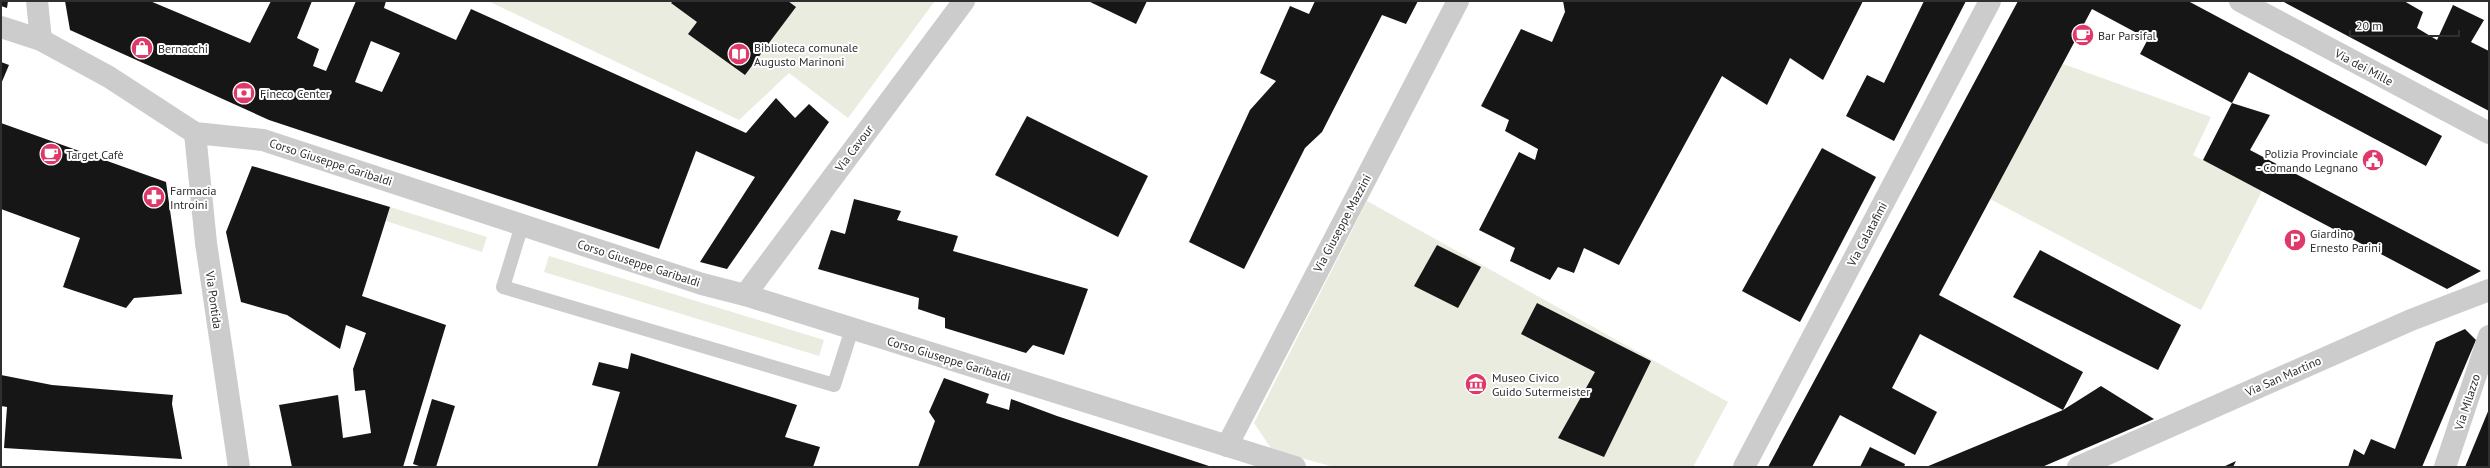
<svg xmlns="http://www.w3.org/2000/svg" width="2490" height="468" viewBox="0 0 2490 468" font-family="'PT Sans',sans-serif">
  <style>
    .green { fill: #e9ecde }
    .building { fill: #161616; fill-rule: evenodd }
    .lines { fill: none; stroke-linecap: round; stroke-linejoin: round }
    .lane { stroke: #ccc; stroke-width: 14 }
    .street { stroke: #ccc; stroke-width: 22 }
    .labels { text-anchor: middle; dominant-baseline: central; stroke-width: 4; stroke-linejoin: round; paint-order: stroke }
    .poi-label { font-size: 12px; fill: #2f2f2f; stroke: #fff; text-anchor: start }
    .street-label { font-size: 12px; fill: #2f2f2f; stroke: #fff }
  </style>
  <rect width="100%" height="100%" fill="#fff"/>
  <g class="green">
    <polygon points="488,1 935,1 848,118 789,73 739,120"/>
    <polygon points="2063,64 2211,117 2193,155 2262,191 2201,310 1990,199"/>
    <polygon points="1367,201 1728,402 1693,467 1334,467 1272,450 1254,423"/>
    <polygon points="390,207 487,237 482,252 386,221"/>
    <polygon points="549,256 824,340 819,356 544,272"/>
  </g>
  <g class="building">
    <polygon points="1,1 8,1 7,8 1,6"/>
    <path d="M65 1H150L250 43 271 1H312L297 38 319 49 313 66 326 71 356 1H386L384 8 456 40 471 9 746 133 776 98 795 118 809 104 829 122 727 269 700 262 755 177 696 151 659 249 269 120 70 30ZM371 41 400 53 382 92 355 82Z"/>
    <polygon points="673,1 788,1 796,7 745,75 688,34 697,22 671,3"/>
    <polygon points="1088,1 1147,1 1136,24"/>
    <polygon points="1315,1 1418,1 1406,24 1382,15 1322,132 1305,148 1244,269 1189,242 1250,110 1276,81 1260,73 1290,6 1309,14"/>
    <polygon points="1563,1 1863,1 1823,80 1790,58 1767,105 1722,76 1619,265 1584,248 1574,273 1558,267 1550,280 1510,261 1515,248 1479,230 1519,152 1535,160 1538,149 1505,131 1509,120 1481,106 1521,29 1552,42 1565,12"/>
    <polygon points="1924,1 1966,1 1894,141 1846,116 1867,75 1884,83"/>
    <polygon points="2018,1 2188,1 2442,136 2426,166 2249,72 2232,103 2270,115 2250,150 2481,271 2447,289 2203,160 2232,103 2140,54 2148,39 2092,9 1939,295 2083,372 2063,410 2101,386 2154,419 2042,467 1926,467 2063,410 1920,334 1892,388 1937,412 1915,455 1840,415 1812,467 1768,467"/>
    <polygon points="2282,1 2404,1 2423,12 2417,28 2437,40 2453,5 2484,20 2471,42 2489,51 2489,111"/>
    <polygon points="1,62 9,65 1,84"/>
    <polygon points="1027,116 1148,176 1118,237 995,175"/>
    <polygon points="1,123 166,182 182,294 134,298 126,308 63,287 80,238 1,209"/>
    <polygon points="1822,148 1876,177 1800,322 1742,291"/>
    <polygon points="252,166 390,207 362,296 446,325 403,467 292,467 279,405 338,395 343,438 371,433 365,390 355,391 353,369 366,333 346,325 340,349 287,315 241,302 226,232"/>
    <polygon points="854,199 901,211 897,220 958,236 953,251 1088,289 1064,355 1033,345 1026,353 945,328 945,318 918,309 919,298 818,269 831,230 845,234"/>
    <polygon points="1437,245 1481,267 1458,308 1414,286"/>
    <polygon points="2040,250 2181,325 2158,370 2013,297"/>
    <polygon points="1537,303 1651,361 1604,457 1558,438 1595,372 1521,334"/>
    <polygon points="2465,329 2476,340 2422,467 2348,467 2354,449 2364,455 2371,439 2395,449 2436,342"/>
    <polygon points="631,353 797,405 785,437 820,447 813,467 597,467 620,392 592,385 599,362 628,369"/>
    <polygon points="1,375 52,385 173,395 172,404 182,459 4,448 7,407 1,406"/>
    <polygon points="944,378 989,394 986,403 1009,410 1011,399 1057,416 1212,467 918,467 935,421 929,412"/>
    <polygon points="432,399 455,406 436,467 422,467 413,464"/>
    <polygon points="2489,409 2489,467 2465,467"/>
    <polygon points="1870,447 1905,464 1904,467 1860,467"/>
    <polygon points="2236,461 2233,467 2223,467"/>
  </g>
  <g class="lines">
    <polyline class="lane" points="522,225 503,287 834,385 852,329"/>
    <g class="street">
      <polyline points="37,1 41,40"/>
      <polyline points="2240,1 2489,133"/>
      <polyline points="1,27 41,40 109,77 195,133 263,140 702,284 745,295 1295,467"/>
      <polyline points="195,133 206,243 239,467"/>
      <polyline points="745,295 964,1"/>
      <polyline points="1227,446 1458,1"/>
      <polyline points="1744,467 1990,1"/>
      <polyline points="2078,467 2411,320 2489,290"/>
      <polyline points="2445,467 2489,336"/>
    </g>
  </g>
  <defs>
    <g id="cafe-disc" transform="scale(1.15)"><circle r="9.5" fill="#df3969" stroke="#fff"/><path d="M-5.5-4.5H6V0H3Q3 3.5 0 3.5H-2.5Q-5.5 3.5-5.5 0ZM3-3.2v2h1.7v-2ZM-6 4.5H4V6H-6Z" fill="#fff"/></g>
    <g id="shop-disc" transform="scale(1.15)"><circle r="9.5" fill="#df3969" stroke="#fff"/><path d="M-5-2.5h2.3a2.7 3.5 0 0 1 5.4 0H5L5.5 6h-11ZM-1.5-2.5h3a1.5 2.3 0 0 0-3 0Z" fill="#fff"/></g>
    <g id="library-disc" transform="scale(1.15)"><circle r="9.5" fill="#df3969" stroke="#fff"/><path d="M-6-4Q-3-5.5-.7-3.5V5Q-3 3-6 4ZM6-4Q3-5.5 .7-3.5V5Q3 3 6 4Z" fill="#fff"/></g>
    <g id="bank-disc" transform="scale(1.15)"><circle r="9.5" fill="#df3969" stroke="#fff"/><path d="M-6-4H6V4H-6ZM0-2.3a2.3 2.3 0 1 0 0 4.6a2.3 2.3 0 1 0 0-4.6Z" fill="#fff"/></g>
    <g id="civic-disc" transform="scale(1.15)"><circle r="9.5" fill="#df3969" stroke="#fff"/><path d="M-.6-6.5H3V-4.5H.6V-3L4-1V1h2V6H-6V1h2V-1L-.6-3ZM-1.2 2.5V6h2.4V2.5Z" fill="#fff"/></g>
    <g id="pharmacy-disc" transform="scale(1.15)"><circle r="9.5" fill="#df3969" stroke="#fff"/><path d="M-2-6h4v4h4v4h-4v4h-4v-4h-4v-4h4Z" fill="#fff"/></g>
    <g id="parking-disc" transform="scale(1.15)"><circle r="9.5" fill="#df3969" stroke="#fff"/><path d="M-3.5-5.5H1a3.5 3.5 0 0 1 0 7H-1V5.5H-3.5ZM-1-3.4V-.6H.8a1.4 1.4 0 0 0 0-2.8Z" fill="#fff"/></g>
    <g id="museum-disc" transform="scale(1.15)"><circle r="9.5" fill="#df3969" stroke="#fff"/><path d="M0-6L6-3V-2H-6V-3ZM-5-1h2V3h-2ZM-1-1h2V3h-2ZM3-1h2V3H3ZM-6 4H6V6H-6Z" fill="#fff"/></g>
  </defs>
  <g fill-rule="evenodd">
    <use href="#cafe-disc" x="2083" y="35"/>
    <use href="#shop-disc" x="142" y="48"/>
    <use href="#library-disc" x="739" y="54"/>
    <use href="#bank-disc" x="244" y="93"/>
    <use href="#cafe-disc" x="51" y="154"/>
    <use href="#civic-disc" x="2373" y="160"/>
    <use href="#pharmacy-disc" x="154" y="197"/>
    <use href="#parking-disc" x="2295" y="240"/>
    <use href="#museum-disc" x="1476" y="384"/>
  </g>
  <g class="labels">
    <g class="poi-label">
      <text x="2098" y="35">Bar Parsifal</text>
      <text x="754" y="47">Biblioteca comunale<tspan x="754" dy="14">Augusto Marinoni</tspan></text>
      <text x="158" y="48">Bernacchi</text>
      <text x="260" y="93">Fineco Center</text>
      <text x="2358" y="153" text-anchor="end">Polizia Provinciale<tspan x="2358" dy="14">- Comando Legnano</tspan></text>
      <text x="66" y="154">Target Cafè</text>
      <text x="170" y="190">Farmacia<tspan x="170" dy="14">Introini</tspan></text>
      <text x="2310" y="233">Giardino<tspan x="2310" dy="14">Ernesto Parini</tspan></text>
      <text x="1492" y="377">Museo Civico<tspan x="1492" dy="14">Guido Sutermeister</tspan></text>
    </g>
    <g class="street-label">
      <text transform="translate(2364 67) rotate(28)">Via dei Mille</text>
      <text transform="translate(854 148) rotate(-53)">Via Cavour</text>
      <text transform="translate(331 162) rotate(18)">Corso Giuseppe Garibaldi</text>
      <text transform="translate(1342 223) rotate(-62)">Via Giuseppe Mazzini</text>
      <text transform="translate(1867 234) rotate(-62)">Via Calatafimi</text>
      <text transform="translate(639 263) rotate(18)">Corso Giuseppe Garibaldi</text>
      <text transform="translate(214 300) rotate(82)">Via Pontida</text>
      <text transform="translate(949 359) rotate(17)">Corso Giuseppe Garibaldi</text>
      <text transform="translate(2283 376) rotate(-24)">Via San Martino</text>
      <text transform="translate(2467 402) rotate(-72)">Via Milazzo</text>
    </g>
  </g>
  <rect width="2490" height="468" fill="none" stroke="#2f2f2f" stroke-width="4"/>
  <path d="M2350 30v6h109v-6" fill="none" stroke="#2f2f2f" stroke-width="2"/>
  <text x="2356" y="30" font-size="12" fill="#2f2f2f" stroke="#ffffff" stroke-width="3" paint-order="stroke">20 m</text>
</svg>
